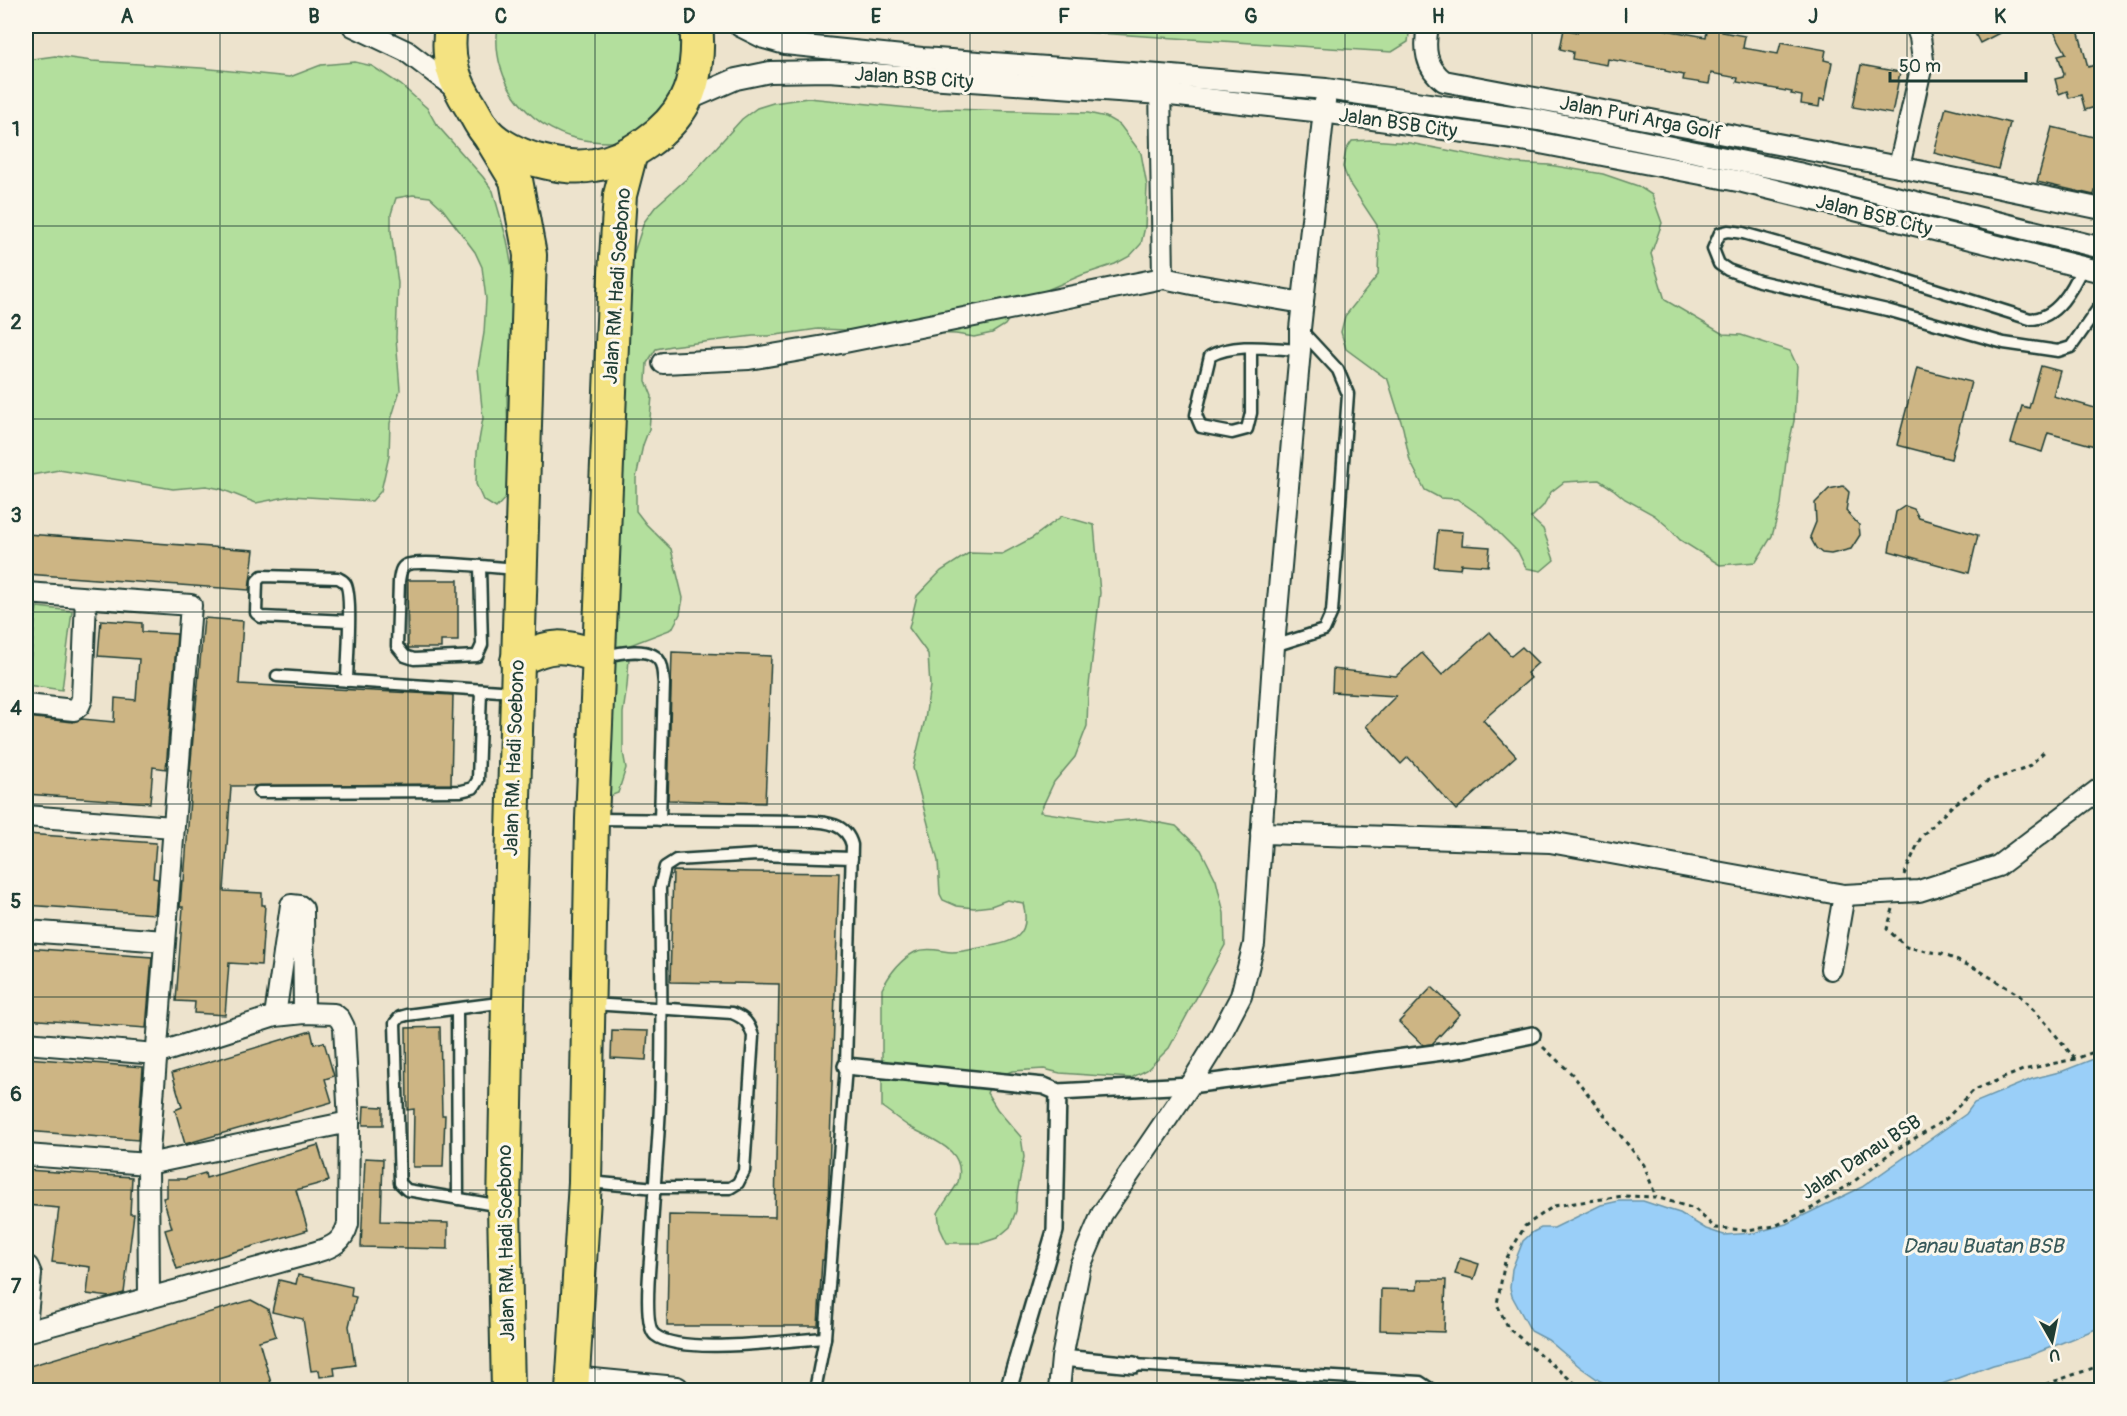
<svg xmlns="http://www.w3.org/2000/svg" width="2127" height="1416" viewBox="0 0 2127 1416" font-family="Pangolin,sans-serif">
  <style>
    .green { fill: #b3df9d; stroke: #698e68; stroke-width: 1.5 }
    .water { fill: #9acff8; stroke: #6995aa; stroke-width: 1.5 }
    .building { fill: #cdb584; stroke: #1f3d34; stroke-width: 1.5 }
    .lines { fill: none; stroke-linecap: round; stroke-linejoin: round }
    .service-casing { stroke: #1f3d34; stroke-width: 15 }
    .pedestrian-casing { stroke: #1f3d34; stroke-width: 20 }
    .minor-casing { stroke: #1f3d34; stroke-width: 24 }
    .tertiary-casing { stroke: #1f3d34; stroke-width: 30 }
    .primary-casing { stroke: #1f3d34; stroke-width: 36 }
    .path { stroke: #1f3d34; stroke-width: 3; stroke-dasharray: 4.5 4.5; stroke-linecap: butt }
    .service { stroke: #fbf7ec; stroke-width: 10 }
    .pedestrian { stroke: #fbf7ec; stroke-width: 15 }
    .minor { stroke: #fbf7ec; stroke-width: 20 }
    .tertiary { stroke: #fbf7ec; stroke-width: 26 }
    .primary { stroke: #f4e382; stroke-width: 32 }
    .grid { fill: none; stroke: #1f3d34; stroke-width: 1.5; stroke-opacity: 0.55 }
    .labels { text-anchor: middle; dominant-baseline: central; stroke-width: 6; stroke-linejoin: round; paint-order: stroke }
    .street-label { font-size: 20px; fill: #1f3d34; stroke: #fbf7ec }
    .water-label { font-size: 21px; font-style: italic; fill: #385a5b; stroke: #fbf7ec }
    .neatline { fill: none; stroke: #1f3d34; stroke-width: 2 }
    .grid-label { font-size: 20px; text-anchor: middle; font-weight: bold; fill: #1f3d34 }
  </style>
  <rect width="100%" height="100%" fill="#ede3cd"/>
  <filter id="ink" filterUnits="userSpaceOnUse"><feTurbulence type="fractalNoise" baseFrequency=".0167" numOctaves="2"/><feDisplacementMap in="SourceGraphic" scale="12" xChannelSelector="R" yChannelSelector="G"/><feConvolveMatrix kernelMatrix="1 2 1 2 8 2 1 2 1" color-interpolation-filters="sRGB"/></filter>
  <g filter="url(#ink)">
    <g class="green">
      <path d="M498 26H704L665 120C650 126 635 136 619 141 610 143 600 142 591 141 534 136 489 83 498 26Z"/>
      <polygon points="988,26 1410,26 1408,42 1392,52"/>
      <polygon points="55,56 92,61 201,68 290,77 321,65 355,62 372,66 401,85 427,108 436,124 483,177 493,191 507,240 513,274 515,326 513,362 507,396 508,445 507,496 496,508 483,500 476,484 477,452 483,418 478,368 484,333 486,299 482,267 475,252 442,208 430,197 413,195 396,198 391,214 391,231 398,283 396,338 400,390 390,423 389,456 381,491 372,501 291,496 256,503 221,489 206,486 173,489 59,470 26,476 26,60"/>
      <polygon points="808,98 930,110 948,109 1088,113 1106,117 1120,125 1141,153 1147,186 1145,227 1141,244 1130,256 1115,264 1082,275 1040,293 1014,311 1005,325 992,333 974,337 956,334 818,329 769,336 753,336 671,346 656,349 647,363 646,381 652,396 649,429 643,445 636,478 636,511 646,524 671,549 683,598 680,614 672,629 630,645 627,686 623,713 623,752 626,768 618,793 610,796 604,790 623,325 631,291 632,259 644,222 656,206 693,173 742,119 757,108 773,103"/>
      <polygon points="1371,140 1410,143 1514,163 1549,165 1603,174 1638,186 1652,195 1662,223 1651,254 1665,300 1723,334 1741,335 1790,351 1797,366 1794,421 1787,453 1781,504 1772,536 1756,562 1720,565 1680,540 1667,526 1654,515 1625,499 1613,489 1599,480 1564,482 1551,492 1543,506 1531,518 1543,529 1554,560 1541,571 1526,568 1518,552 1483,517 1457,499 1440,498 1425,490 1410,461 1403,428 1388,380 1346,349 1341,332 1345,316 1378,275 1379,242 1377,225 1349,183 1343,167 1346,150 1352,141"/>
      <path d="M1062 516 1094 525 1100 593 1088 694 1087 726 1075 757 1054 782 1040 812 1107 822 1140 819 1176 826 1201 850 1216 880 1224 913 1225 945 1169 1048 1147 1070 1131 1078 1060 1073 1044 1069 1012 1071 995 1078 987 1093 997 1109 1021 1137 1024 1157 1017 1194 1016 1211 1010 1227 997 1238 982 1243H947L940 1228 938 1213C942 1205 956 1188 958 1182 968 1149 930 1139 908 1126 899 1120 891 1113 882 1107V989C889 975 900 960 915 952 927 947 940 951 952 952 962 952 973 949 984 947 1013 943 1032 937 1023 903L1007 900 991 906 974 908 957 906 943 900 940 894 938 861 913 768 925 719 930 686 928 654 909 628 917 596 941 571 969 553 1002 554 1032 538Z"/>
      <polygon points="37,607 72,611 62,690 27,685"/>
    </g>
    <polygon class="water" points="2101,1056 2101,1327 2029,1356 1993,1365 1926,1390 1622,1390 1600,1381 1580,1367 1548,1340 1531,1331 1512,1296 1510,1288 1512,1269 1523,1241 1533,1232 1541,1228 1554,1228 1601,1205 1619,1201 1643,1201 1667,1209 1680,1213 1706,1229 1724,1235 1754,1233 1786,1224 1862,1187 1966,1114 1974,1103 2032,1079 2063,1071"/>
    <g class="building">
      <polygon points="1578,26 1666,26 1666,30 1706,37 1708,26 1723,26 1722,32 1745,36 1743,48 1778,54 1781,42 1826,50 1824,60 1832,62 1825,100 1820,99 1819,107 1801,104 1802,96 1791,94 1792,92 1737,82 1738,78 1711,73 1709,84 1683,80 1684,75 1665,71 1665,69 1608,59 1607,65 1572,59 1573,52 1560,49 1564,29 1577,32"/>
      <polygon points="1971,26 2013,26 1980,43"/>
      <polygon points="2051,26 2077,26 2088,67 2102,63 2102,105 2085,110 2081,95 2069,98 2067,91 2059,94 2055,79 2063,77 2064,74 2058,55 2066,53"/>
      <polygon points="1861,65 1900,72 1892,114 1853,107"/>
      <polygon points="1946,107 2010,123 1998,169 1934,153"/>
      <polygon points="2052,127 2102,139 2102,185 2097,184 2094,195 2037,182"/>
      <polygon points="2041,366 2060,371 2053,396 2102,410 2102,448 2048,433 2042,452 2011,443 2022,406 2029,408"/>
      <polygon points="1917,368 1971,382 1951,459 1897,445"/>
      <polygon points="1843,486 1849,492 1846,511 1859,525 1860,535 1851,549 1831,554 1822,553 1816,548 1810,537 1816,522 1815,503 1829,489"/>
      <polygon points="1905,506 1914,509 1919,518 1978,535 1969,573 1889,551 1896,512"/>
      <polygon points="1438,530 1463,532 1462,545 1490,547 1488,566 1461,564 1460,569 1434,567"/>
      <polygon points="26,534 254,550 249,590 26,574"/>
      <polygon points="407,580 458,580 458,641 441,641 441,648 408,648"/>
      <polygon points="204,618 243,621 239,684 453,695 451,784 231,786 224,891 262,893 262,905 265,905 261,965 229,963 225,1015 194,1013 195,1002 176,1001 183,907 180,907 182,881 184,881 192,771 190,771"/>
      <polygon points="101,620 142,623 142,632 177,634 166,769 153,767 150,803 26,794 26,717 73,722 82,719 114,722 115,698 136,700 139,659 98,656"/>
      <polygon points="1490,632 1511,656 1522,647 1538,663 1527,673 1531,678 1483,720 1516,756 1456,810 1408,757 1401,764 1366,726 1396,696 1332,692 1333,669 1396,676 1422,653 1442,675"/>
      <polygon points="672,652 771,656 765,803 668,800"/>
      <polygon points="26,834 156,843 153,878 158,879 155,914 26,905"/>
      <polygon points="673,871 839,873 828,1203 824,1260 822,1260 818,1326 667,1326 669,1215 775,1217 779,984 670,982"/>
      <polygon points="26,948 152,957 146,1028 26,1019"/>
      <polygon points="1432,987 1460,1014 1432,1044 1423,1045 1399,1022"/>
      <polygon points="440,1027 442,1115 445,1115 443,1167 413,1167 414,1109 407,1110 406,1028"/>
      <polygon points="612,1030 648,1031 646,1060 611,1058"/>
      <polygon points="311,1031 314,1044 324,1042 334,1076 325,1079 332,1102 185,1144 175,1110 182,1107 172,1073"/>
      <polygon points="26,1058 143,1067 138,1140 26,1131"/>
      <polygon points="364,1106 383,1107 383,1125 363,1125"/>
      <polygon points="318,1145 329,1181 296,1190 308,1230 177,1269 165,1230 172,1228 163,1198 167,1197 167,1179 185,1179 205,1173 206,1178"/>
      <polygon points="365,1158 383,1159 381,1221 448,1223 448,1249 361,1247"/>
      <polygon points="26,1170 132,1177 130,1214 134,1214 124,1293 109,1297 87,1294 90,1267 52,1262 59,1208 26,1205"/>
      <polygon points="1460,1258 1479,1264 1474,1279 1455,1274"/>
      <polygon points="298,1275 352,1287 351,1296 356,1297 349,1326 355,1365 334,1368 335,1375 320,1377 319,1370 311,1371 303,1319 272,1312 279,1280 296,1284"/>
      <polygon points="1418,1280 1446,1280 1444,1332 1380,1330 1381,1289 1417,1290"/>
      <polygon points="251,1300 268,1309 276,1336 259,1341 271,1383 246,1390 26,1390 26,1367"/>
    </g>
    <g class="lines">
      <g class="service-casing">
        <g id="service">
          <path d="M2083 266C2073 288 2057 319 2030 319L1890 275 1743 233 1728 231 1720 233 1713 249 1719 264 1728 270 1759 281 1887 310 2004 343 2058 351 2071 347 2102 303"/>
          <path d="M1251 348V413L1247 429 1232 433 1201 427 1196 415 1210 356C1236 342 1272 349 1300 350"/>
          <path d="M480 567 482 645 477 656 414 659 405 656 397 646 399 581C400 575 400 568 406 565 417 559 500 568 518 569"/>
          <polyline points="1274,646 1324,630 1332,612 1348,394 1338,370 1300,329"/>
          <path d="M601 657C617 653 653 644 661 664 663 669 663 677 664 683L660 820"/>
          <polyline points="277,676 515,692"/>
          <path d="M347 681C347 665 353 592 345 583 343 580 340 579 338 578L262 576 257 581 256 613 261 617 348 621"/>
          <polyline points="259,792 461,791 473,788 478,780 481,690"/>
          <path d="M596 819 805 821C825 822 846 822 852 845L846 1066 825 1338 815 1390"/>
          <polyline points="457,1009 458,1199"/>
          <path d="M589 1182 656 1188H730L738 1183 744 1171 753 1036C749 1023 745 1018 732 1013L592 1004"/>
          <polyline points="501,1206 407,1190 400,1183 395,1023 400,1017 407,1015 506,1002"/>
          <path d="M825 1338C790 1340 681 1356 655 1335 643 1326 650 1262 651 1246 653 1199 658 1152 660 1105 663 1033 661 960 660 888L665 867 676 860 757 855 852 858"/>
          <polyline points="1134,1365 1420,1382 1432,1390"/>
        </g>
      </g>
      <g class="pedestrian-casing">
        <g id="pedestrian">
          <polyline points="846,1066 1044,1086 1058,1092 1190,1085 1465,1049 1532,1035"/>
          <polyline points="1062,1358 1134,1365"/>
          <polyline points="1008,1390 1055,1231 1058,1092"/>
        </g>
      </g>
      <g class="minor-casing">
        <g id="minor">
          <polyline points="353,26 406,51 460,92"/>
          <polyline points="740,26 764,38 785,44 922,58 1160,75 1326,89 1539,120 1798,173 2102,248"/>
          <path d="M1428 26C1424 48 1425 67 1444 81L1899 167 2102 209"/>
          <polyline points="1160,84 1163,278 1197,285 1303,303"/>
          <polyline points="685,101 736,79 770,72 828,71 1161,94 1323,112 1535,142 1743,182 2102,272"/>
          <polyline points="1899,167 1923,60 1920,37 1916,26"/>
          <polyline points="663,363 749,359 825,346 1163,278"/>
          <polyline points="26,593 191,605 148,1164 149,1297"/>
          <polyline points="26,705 74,710 79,706 82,699 86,598"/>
          <polyline points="26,816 173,827"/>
          <polyline points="1261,833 1550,842 1844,895 1831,969"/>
          <polyline points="1844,895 1919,891 1998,866 2102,787"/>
          <polyline points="26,931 165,941"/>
          <polyline points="275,1016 291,905 300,906 303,909 304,1013"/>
          <path d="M26 1043 156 1054 275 1016 304 1013 334 1014 340 1019 344 1027 349 1122 348 1224C343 1242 333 1247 316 1252L26 1332"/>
          <polyline points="26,1155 148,1164 349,1122"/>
          <polyline points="26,1267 28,1267 31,1274 26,1326"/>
          <polyline points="1059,1390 1062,1358 1080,1266 1102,1214 1190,1085 1219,1038 1241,996 1254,944 1274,646 1300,350 1300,329 1325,101"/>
        </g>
      </g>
      <g class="tertiary-casing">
        <polyline id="tertiary" points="572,1380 676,1390"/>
      </g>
      <g class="primary-casing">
        <g id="primary">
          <path d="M451 26C446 57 453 80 471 107 476 115 481 127 488 134 500 146 520 155 536 160 555 165 575 169 594 165 628 160 669 132 685 101 696 80 699 49 696 26"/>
          <polyline points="488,134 516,180 530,255 508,1002 504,1207 508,1390"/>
          <path d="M517 661C550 643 565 644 599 657"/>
          <polyline points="572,1390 585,1182 592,819 615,273 620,195 631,153"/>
        </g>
      </g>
      <g class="path">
        <polyline points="1904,875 1921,837 1952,806 1986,782 2027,768 2044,752"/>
        <polyline points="1893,909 1887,929 1906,947 1942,954 1977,969 2019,995 2046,1023 2075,1059"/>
        <polyline points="1543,1047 1572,1074 1644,1165 1656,1197"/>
        <polyline points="1583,1390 1508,1328 1497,1304 1505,1261 1525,1226 1554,1206 1623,1196 1656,1197 1695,1209 1715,1228 1747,1230 1775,1226 1812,1208 1852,1183 1889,1154 1946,1119 1974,1090 2023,1070 2075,1059 2102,1049"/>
        <polyline points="2029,1390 2102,1365"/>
      </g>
      <use href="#service" class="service"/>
      <use href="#pedestrian" class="pedestrian"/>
      <use href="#minor" class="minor"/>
      <use href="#tertiary" class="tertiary"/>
      <use href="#primary" class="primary"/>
    </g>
  </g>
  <path class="grid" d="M220 26V1390M408 26V1390M595 26V1390M782 26V1390M970 26V1390M1157 26V1390M1345 26V1390M1532 26V1390M1719 26V1390M1907 26V1390M26 226H2102M26 419H2102M26 612H2102M26 804H2102M26 997H2102M26 1190H2102"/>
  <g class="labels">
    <g class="street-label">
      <text transform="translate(914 78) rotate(4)">Jalan BSB City</text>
      <text transform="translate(1641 118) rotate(11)">Jalan Puri Arga Golf</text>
      <text transform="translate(1398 123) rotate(8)">Jalan BSB City</text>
      <text transform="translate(1874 215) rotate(14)">Jalan BSB City</text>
      <text transform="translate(617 286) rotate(-86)">Jalan RM. Hadi Soebono</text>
      <text transform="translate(514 758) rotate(-88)">Jalan RM. Hadi Soebono</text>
      <text transform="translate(1861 1157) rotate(-33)">Jalan Danau BSB</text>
      <text transform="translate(506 1243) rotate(-91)">Jalan RM. Hadi Soebono</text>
    </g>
    <g class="water-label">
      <text x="1983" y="1246">Danau Buatan BSB</text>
    </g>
  </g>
  <rect width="2127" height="1416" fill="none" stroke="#fbf7ec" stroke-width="66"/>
  <g transform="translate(2052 1341) rotate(171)" stroke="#fbf7ec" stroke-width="4.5" paint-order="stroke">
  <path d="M0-4.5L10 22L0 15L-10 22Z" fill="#1f3d34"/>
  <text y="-9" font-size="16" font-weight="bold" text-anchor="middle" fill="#1f3d34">U</text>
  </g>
  <path d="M1890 72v9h136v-9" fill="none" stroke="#1f3d34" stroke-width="3"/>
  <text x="1899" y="72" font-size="18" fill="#1f3d34" stroke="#fbf7ec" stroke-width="4.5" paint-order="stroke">50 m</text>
  <rect x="33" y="33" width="2061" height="1350" class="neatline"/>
  <g class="grid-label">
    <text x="127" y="23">A</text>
    <text x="314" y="23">B</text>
    <text x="501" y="23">C</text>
    <text x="689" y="23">D</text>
    <text x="876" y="23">E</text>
    <text x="1064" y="23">F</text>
    <text x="1251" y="23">G</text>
    <text x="1438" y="23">H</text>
    <text x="1626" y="23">I</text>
    <text x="1813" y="23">J</text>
    <text x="2000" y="23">K</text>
    <text x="16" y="136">1</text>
    <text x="16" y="329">2</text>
    <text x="16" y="522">3</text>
    <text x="16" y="715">4</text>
    <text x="16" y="908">5</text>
    <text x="16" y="1101">6</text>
    <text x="16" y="1293">7</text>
  </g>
</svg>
